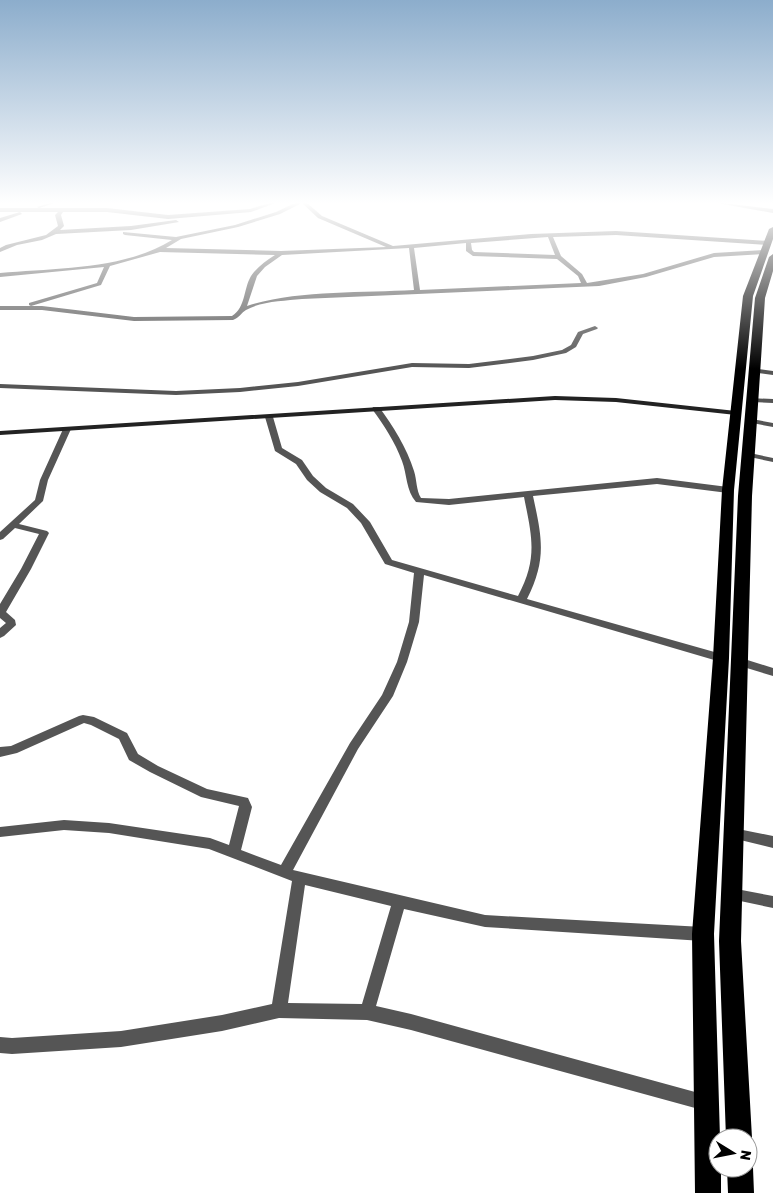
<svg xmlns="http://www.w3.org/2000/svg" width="773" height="1193" viewBox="0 0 773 1193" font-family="Rubik,sans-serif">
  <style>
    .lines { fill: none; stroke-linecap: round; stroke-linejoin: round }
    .street { fill: #555; fill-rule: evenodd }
    .secondary { fill: #222; fill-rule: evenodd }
    .highway { fill: #000; fill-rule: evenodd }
  </style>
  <rect width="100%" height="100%" fill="#fff"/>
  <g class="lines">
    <g class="street">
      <polygon points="53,202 59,202 39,208 37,207"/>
      <polygon points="272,202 278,202 251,212 168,219 107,212 63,212 61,215 64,226 60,230 131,226 176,220 179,222 131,230 56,234 42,240 17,245 0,252 0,248 6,245 46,235 58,226 55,215 58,212 20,212 22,214 0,222 0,218 20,212 0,212 0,208 107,208 168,215 250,209"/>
      <path d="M297 202H306L322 216 393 246 531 234 616 231 768 241 771 243 768 245 616 235 553 237 561 256 582 274 587 283 643 274 714 253 764 250 767 252 764 254 714 257 646 277 599 286 302 299C284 301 262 301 246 310 241 313 239 318 233 320L134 321 42 310H0V306H42L134 317 232 316C246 307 243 290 251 276 257 267 266 261 275 255L160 252 110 266 101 285 31 306 29 305V303L97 283 104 267 0 277V273C55 268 124 270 172 240L125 235 123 234V232L176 237 235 225 276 212ZM302 203 318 218 386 247 281 251 166 248 181 239 238 227 280 214ZM548 237 555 255 474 252 472 250 471 243ZM466 243V251L473 256 557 259 578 276 581 283 420 290 414 248ZM409 248 414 290C362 293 296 290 247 306L257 276 265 267 282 255Z"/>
      <polygon points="715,202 773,209 773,213 717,203"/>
      <polygon points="595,326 598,328 597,329 583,334 576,347 566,353 533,360 469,368 412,367 298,386 240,392 176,395 0,388 0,384 176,391 240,388 298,382 412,363 469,364 533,356 562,350 571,345 578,332"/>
      <polygon points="750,368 773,371 773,375 750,372"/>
      <polygon points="749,398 773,399 773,403 752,402 749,402"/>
      <path d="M373 407H379C393 426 407 448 414 471 417 480 416 490 421 498L449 499 657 478 728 487 732 490 728 493 657 484 533 496C542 538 547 559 527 599L725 655 726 658 725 661 721 662 424 575 419 622 407 662 393 696 358 749 293 870 485 915 703 927 708 929 710 934 708 939 703 941 485 927 404 909 376 1006 411 1014 706 1095 712 1097 714 1103 712 1109 706 1111 411 1030 367 1020 279 1018 222 1031 121 1047 12 1054 0 1053V1037L12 1038 121 1031 222 1015 272 1004 292 881 209 849 109 833 64 830 0 837V827L64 820 109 823 210 838 229 845 239 806 201 797 150 772 129 760 119 739 91 725 84 723 17 753 0 757V747L11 746 79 716 83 715 94 717 127 733 138 754 158 766 207 789 248 798 252 807 241 850 281 865 350 743 382 695 397 662 409 622 414 573 385 564 361 523 347 508 320 492 307 480 296 464 275 451 265 417 266 415H269L273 417 282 448 302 460 313 476 326 488 353 504 370 522 392 560 518 596C538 558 532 537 524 497L449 505 416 502C406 491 407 474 402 461 395 442 384 425 372 409ZM305 885 391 906 362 1004 288 1003Z"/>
      <polygon points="747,418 773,423 773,427 747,422"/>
      <polygon points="64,427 70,427 71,429 48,480 43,501 19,524 47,531 49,533 31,569 6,612 15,620 16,625 4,636 0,638 0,628 6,623 0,618 0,604 21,569 39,534 15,528 3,539 0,540 0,532 35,500 40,480"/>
      <polygon points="745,452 773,458 773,462 745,456"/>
      <polygon points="741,658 773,668 773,676 737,665 736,662 737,659"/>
      <polygon points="733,828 773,836 773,848 728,837 726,833 728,829"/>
      <polygon points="731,888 773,896 773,908 726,898 724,894 726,890"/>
    </g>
    <polygon class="secondary" points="555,396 616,398 736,411 740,413 736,415 616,402 555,400 0,435 0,431"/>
    <g class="highway">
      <polygon points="773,227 773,239 753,296 734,490 729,658 714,934 720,1138 718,1168 721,1168 721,1193 695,1193 692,934 713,658 722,490 743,296 769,229"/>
      <polygon points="773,254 773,271 765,298 752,496 741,941 752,1138 748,1147 748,1138 726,1138 719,941 738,496 755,298 769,257"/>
      <polygon points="748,1158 753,1168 754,1193 728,1193 727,1168 748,1168"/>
    </g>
  </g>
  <linearGradient id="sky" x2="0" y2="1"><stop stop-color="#8cadcc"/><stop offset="0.55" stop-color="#fff"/><stop offset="1" stop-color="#fff" stop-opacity="0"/></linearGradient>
  <rect width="773" height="369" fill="url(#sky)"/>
  <g transform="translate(733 1153) rotate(100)"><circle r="24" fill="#ffffff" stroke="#999999"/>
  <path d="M0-4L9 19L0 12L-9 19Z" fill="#000000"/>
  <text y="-8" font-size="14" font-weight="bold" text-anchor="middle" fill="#000000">N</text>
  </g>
</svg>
